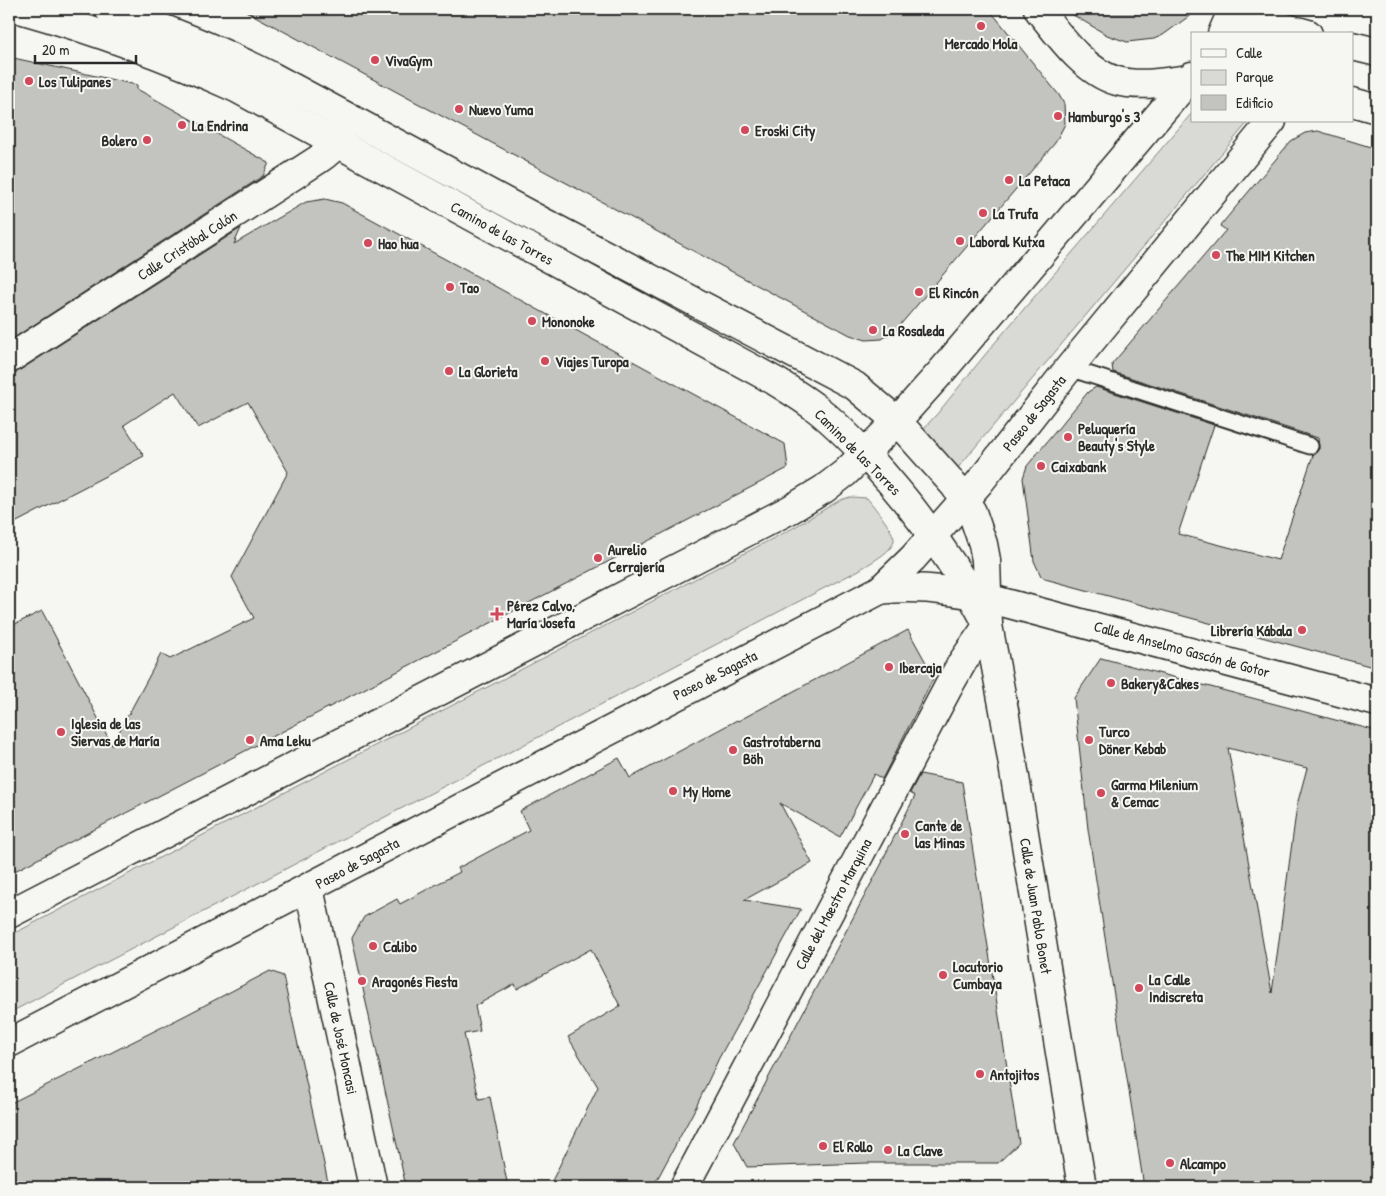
<svg xmlns="http://www.w3.org/2000/svg" width="1386" height="1196" viewBox="0 0 1386 1196" font-family="'Patrick Hand',sans-serif">
  <style>
    .green { fill: #d9d9d5; stroke: #828280 }
    .building { fill: #c3c3c0; stroke: #2b2b2b; fill-rule: evenodd }
    .lines { fill: none; stroke-linecap: round; stroke-linejoin: round }
    .lane-casing { stroke: #2b2b2b; stroke-width: 19 }
    .street-casing { stroke: #2b2b2b; stroke-width: 31 }
    .secondary-casing { stroke: #2b2b2b; stroke-width: 31 }
    .primary-casing { stroke: #2b2b2b; stroke-width: 31 }
    .lane { stroke: #f6f6f2; stroke-width: 15 }
    .street { stroke: #f6f6f2; stroke-width: 28 }
    .secondary { stroke: #f6f6f2; stroke-width: 28 }
    .primary { stroke: #f6f6f2; stroke-width: 28 }
    .poi-dot { fill: #d1495b; stroke: #f6f6f2; stroke-width: 2 }
    .labels { text-anchor: middle; dominant-baseline: central; stroke-width: 4; stroke-linejoin: round; paint-order: stroke }
    .poi-label { font-size: 15px; font-weight: bold; fill: #2b2b2b; stroke: #f6f6f2; text-anchor: start }
    .street-label { font-size: 15px; fill: #2b2b2b; stroke: #f6f6f2 }
  </style>
  <rect width="100%" height="100%" fill="#f6f6f2"/>
  <filter id="ink" filterUnits="userSpaceOnUse"><feTurbulence type="fractalNoise" baseFrequency=".02" numOctaves="2"/><feDisplacementMap in="SourceGraphic" scale="10" xChannelSelector="R" yChannelSelector="G"/><feConvolveMatrix kernelMatrix="1 2 1 2 8 2 1 2 1" color-interpolation-filters="sRGB"/></filter>
  <g filter="url(#ink)">
    <g class="green">
      <polygon points="1192,113 1192,121 1249,121 946,482 912,441 937,414 993,345"/>
      <path d="M850 497 867 498C871 503 895 532 894 540 893 552 868 564 859 570L9 1013V936L793 528 840 500Z"/>
    </g>
    <g class="building">
      <polygon points="242,9 989,9 1059,95 1064,104 1065,124 1055,143 895,331 882,339 866,340 850,335"/>
      <polygon points="1063,9 1199,9 1163,35 1154,39 1127,42 1107,35"/>
      <polygon points="9,57 137,85 137,89 269,163 263,176 9,341"/>
      <polygon points="1318,131 1377,149 1377,668 1045,579 1041,576 1034,561 1023,478 1027,466 1088,392 1096,387 1214,425 1178,534 1278,560 1313,455 1319,449 1318,438 1113,372 1112,364 1226,230 1220,226 1291,141 1305,133"/>
      <polygon points="325,199 342,203 785,444 788,468 9,874 9,627 42,611 112,745 161,654 170,659 254,618 232,577 288,472 248,402 198,428 175,392 124,425 144,456 9,526 9,374 17,372 241,228 234,244 306,202"/>
      <polygon points="908,630 934,677 882,779 874,774 840,837 780,803 812,863 744,900 801,909 719,1058 696,1107 653,1187 549,1187 598,1087 568,1037 620,1006 591,949 517,989 515,984 475,1006 480,1031 464,1034 479,1099 490,1097 508,1187 406,1187 352,938 364,917 397,899 400,904 437,884 460,872 458,868 529,830 520,811 619,758 630,778 737,720 738,721"/>
      <path d="M1101 658 1377 731V1187H1144L1088 829 1074 698ZM1228 748 1307 768 1297 805 1272 993Z"/>
      <polygon points="920,774 962,782 1019,1143 998,1163 867,1163 747,1167 734,1143 883,861 882,861 915,796 910,793"/>
      <polygon points="270,971 283,976 329,1187 9,1187 9,1104 186,1015"/>
    </g>
    <g class="lines">
      <g class="lane-casing">
        <polyline id="lane" points="1069,368 1310,446"/>
      </g>
      <g class="street-casing">
        <g id="street">
          <path d="M1038 9C1058 34 1084 72 1117 81 1140 87 1167 82 1190 79"/>
          <polyline points="1232,34 1263,25 1276,25 1308,34"/>
          <polyline points="1352,46 1377,52"/>
          <polyline points="1352,102 1377,109"/>
          <path d="M880 590C916 585 952 590 987 598"/>
          <polyline points="309,888 373,1187"/>
          <polyline points="684,1187 951,682 963,661 988,625"/>
        </g>
      </g>
      <g class="secondary-casing">
        <g id="secondary">
          <path d="M9 359 319 159C335 148 340 141 343 122"/>
          <polyline points="987,598 1377,702"/>
        </g>
      </g>
      <g class="primary-casing">
        <g id="primary">
          <path d="M20 9C94 30 166 56 236 88L775 381C788 389 801 397 813 406 834 421 851 440 869 458 915 508 954 562 986 621"/>
          <path d="M109 9C164 28 217 49 269 75L541 221 855 386 897 421 955 486 972 512 983 544 986 560 988 625 1004 710 1082 1187"/>
          <polyline points="1269,9 1276,25 1277,34"/>
          <polyline points="1222,34 1233,9"/>
          <polyline points="9,914 791,509 824,489 845,473 897,421 941,372 1192,76"/>
          <polyline points="9,1043 880,590 913,558 979,483 1069,368 1272,121"/>
        </g>
      </g>
      <use href="#lane" class="lane"/>
      <use href="#street" class="street"/>
      <use href="#secondary" class="secondary"/>
      <use href="#primary" class="primary"/>
    </g>
  </g>
  <g class="poi-dot">
    <circle cx="981" cy="26" r="5"/>
    <circle cx="375" cy="60" r="5"/>
    <circle cx="29" cy="81" r="5"/>
    <circle cx="459" cy="109" r="5"/>
    <circle cx="1058" cy="116" r="5"/>
    <circle cx="182" cy="125" r="5"/>
    <circle cx="745" cy="130" r="5"/>
    <circle cx="147" cy="140" r="5"/>
    <circle cx="1009" cy="180" r="5"/>
    <circle cx="983" cy="213" r="5"/>
    <circle cx="960" cy="241" r="5"/>
    <circle cx="368" cy="243" r="5"/>
    <circle cx="1216" cy="255" r="5"/>
    <circle cx="450" cy="287" r="5"/>
    <circle cx="919" cy="292" r="5"/>
    <circle cx="532" cy="321" r="5"/>
    <circle cx="873" cy="330" r="5"/>
    <circle cx="545" cy="361" r="5"/>
    <circle cx="449" cy="371" r="5"/>
    <circle cx="1068" cy="437" r="5"/>
    <circle cx="1041" cy="466" r="5"/>
    <circle cx="598" cy="558" r="5"/>
    <path d="M494.5 606.5h5v5h5v5h-5v5h-5v-5h-5v-5h5z"/>
    <circle cx="1302" cy="630" r="5"/>
    <circle cx="889" cy="667" r="5"/>
    <circle cx="1111" cy="683" r="5"/>
    <circle cx="61" cy="732" r="5"/>
    <circle cx="250" cy="740" r="5"/>
    <circle cx="1089" cy="740" r="5"/>
    <circle cx="733" cy="750" r="5"/>
    <circle cx="673" cy="791" r="5"/>
    <circle cx="1101" cy="793" r="5"/>
    <circle cx="905" cy="834" r="5"/>
    <circle cx="373" cy="946" r="5"/>
    <circle cx="943" cy="975" r="5"/>
    <circle cx="362" cy="981" r="5"/>
    <circle cx="1139" cy="988" r="5"/>
    <circle cx="980" cy="1074" r="5"/>
    <circle cx="823" cy="1146" r="5"/>
    <circle cx="888" cy="1150" r="5"/>
    <circle cx="1170" cy="1163" r="5"/>
  </g>
  <g class="labels">
    <g class="poi-label">
      <text x="981" y="43" text-anchor="middle">Mercado Mola</text>
      <text x="385" y="60">VivaGym</text>
      <text x="39" y="81">Los Tulipanes</text>
      <text x="469" y="109">Nuevo Yuma</text>
      <text x="1068" y="116">Hamburgo's 3</text>
      <text x="192" y="125">La Endrina</text>
      <text x="755" y="130">Eroski City</text>
      <text x="137" y="140" text-anchor="end">Bolero</text>
      <text x="1019" y="180">La Petaca</text>
      <text x="993" y="213">La Trufa</text>
      <text x="970" y="241">Laboral Kutxa</text>
      <text x="378" y="243">Hao hua</text>
      <text x="1226" y="255">The MIM Kitchen</text>
      <text x="460" y="287">Tao</text>
      <text x="929" y="292">El Rincón</text>
      <text x="542" y="321">Mononoke</text>
      <text x="883" y="330">La Rosaleda</text>
      <text x="555" y="361">Viajes Turopa</text>
      <text x="459" y="371">La Glorieta</text>
      <text x="1078" y="428">Peluquería<tspan x="1078" dy="17">Beauty's Style</tspan></text>
      <text x="1051" y="466">Caixabank</text>
      <text x="608" y="549">Aurelio<tspan x="608" dy="17">Cerrajería</tspan></text>
      <text x="507" y="605">Pérez Calvo,<tspan x="507" dy="17">María Josefa</tspan></text>
      <text x="1292" y="630" text-anchor="end">Librería Kábala</text>
      <text x="899" y="667">Ibercaja</text>
      <text x="1121" y="683">Bakery&amp;Cakes</text>
      <text x="71" y="723">Iglesia de las<tspan x="71" dy="17">Siervas de María</tspan></text>
      <text x="1099" y="731">Turco<tspan x="1099" dy="17">Döner Kebab</tspan></text>
      <text x="260" y="740">Ama Leku</text>
      <text x="743" y="741">Gastrotaberna<tspan x="743" dy="17">Böh</tspan></text>
      <text x="1111" y="784">Garma Milenium<tspan x="1111" dy="17">&amp; Cemac</tspan></text>
      <text x="683" y="791">My Home</text>
      <text x="915" y="825">Cante de<tspan x="915" dy="17">las Minas</tspan></text>
      <text x="383" y="946">Calibo</text>
      <text x="953" y="966">Locutorio<tspan x="953" dy="17">Cumbaya</tspan></text>
      <text x="1149" y="979">La Calle<tspan x="1149" dy="17">Indiscreta</tspan></text>
      <text x="372" y="981">Aragonés Fiesta</text>
      <text x="990" y="1074">Antojitos</text>
      <text x="833" y="1146">El Rollo</text>
      <text x="898" y="1150">La Clave</text>
      <text x="1180" y="1163">Alcampo</text>
    </g>
    <g class="street-label">
      <text transform="translate(502 233) rotate(29)">Camino de las Torres</text>
      <text transform="translate(187 245) rotate(-33)">Calle Cristóbal Colón</text>
      <text transform="translate(1034 413) rotate(-52)">Paseo de Sagasta</text>
      <text transform="translate(858 452) rotate(45)">Camino de las Torres</text>
      <text transform="translate(1182 649) rotate(15)">Calle de Anselmo Gascón de Gotor</text>
      <text transform="translate(715 675) rotate(-27)">Paseo de Sagasta</text>
      <text transform="translate(357 863) rotate(-28)">Paseo de Sagasta</text>
      <text transform="translate(833 904) rotate(-62)">Calle del Maestro Marquina</text>
      <text transform="translate(1036 906) rotate(81)">Calle de Juan Pablo Bonet</text>
      <text transform="translate(341 1038) rotate(78)">Calle de José Moncasi</text>
    </g>
  </g>
  <rect width="1386" height="1196" fill="none" stroke="#f6f6f2" stroke-width="30"/>
  <rect x="15" y="15" width="1356" height="1166" fill="none" stroke="#2b2b2b" stroke-width="2" filter="url(#ink)"/>
  <rect x="1191" y="32" width="162" height="90" fill="#f6f6f2" stroke="#a5a5a2"/>
  <rect x="1201" y="49" width="25" height="8" fill="#f6f6f2" stroke="#a5a5a2"/>
  <text x="1236" y="58" font-size="15" fill="#2b2b2b">Calle</text>
  <rect x="1201" y="70" width="25" height="15" fill="#d9d9d5" stroke="#a5a5a2"/>
  <text x="1236" y="82" font-size="15" fill="#2b2b2b">Parque</text>
  <rect x="1201" y="95" width="25" height="15" fill="#c3c3c0" stroke="#a5a5a2"/>
  <text x="1236" y="108" font-size="15" fill="#2b2b2b">Edificio</text>
  <path d="M35 55v8h101v-8" fill="none" stroke="#2b2b2b" stroke-width="2.5"/>
  <text x="42" y="55" font-size="15" fill="#2b2b2b" stroke="#f6f6f2" stroke-width="4" paint-order="stroke">20 m</text>
</svg>
